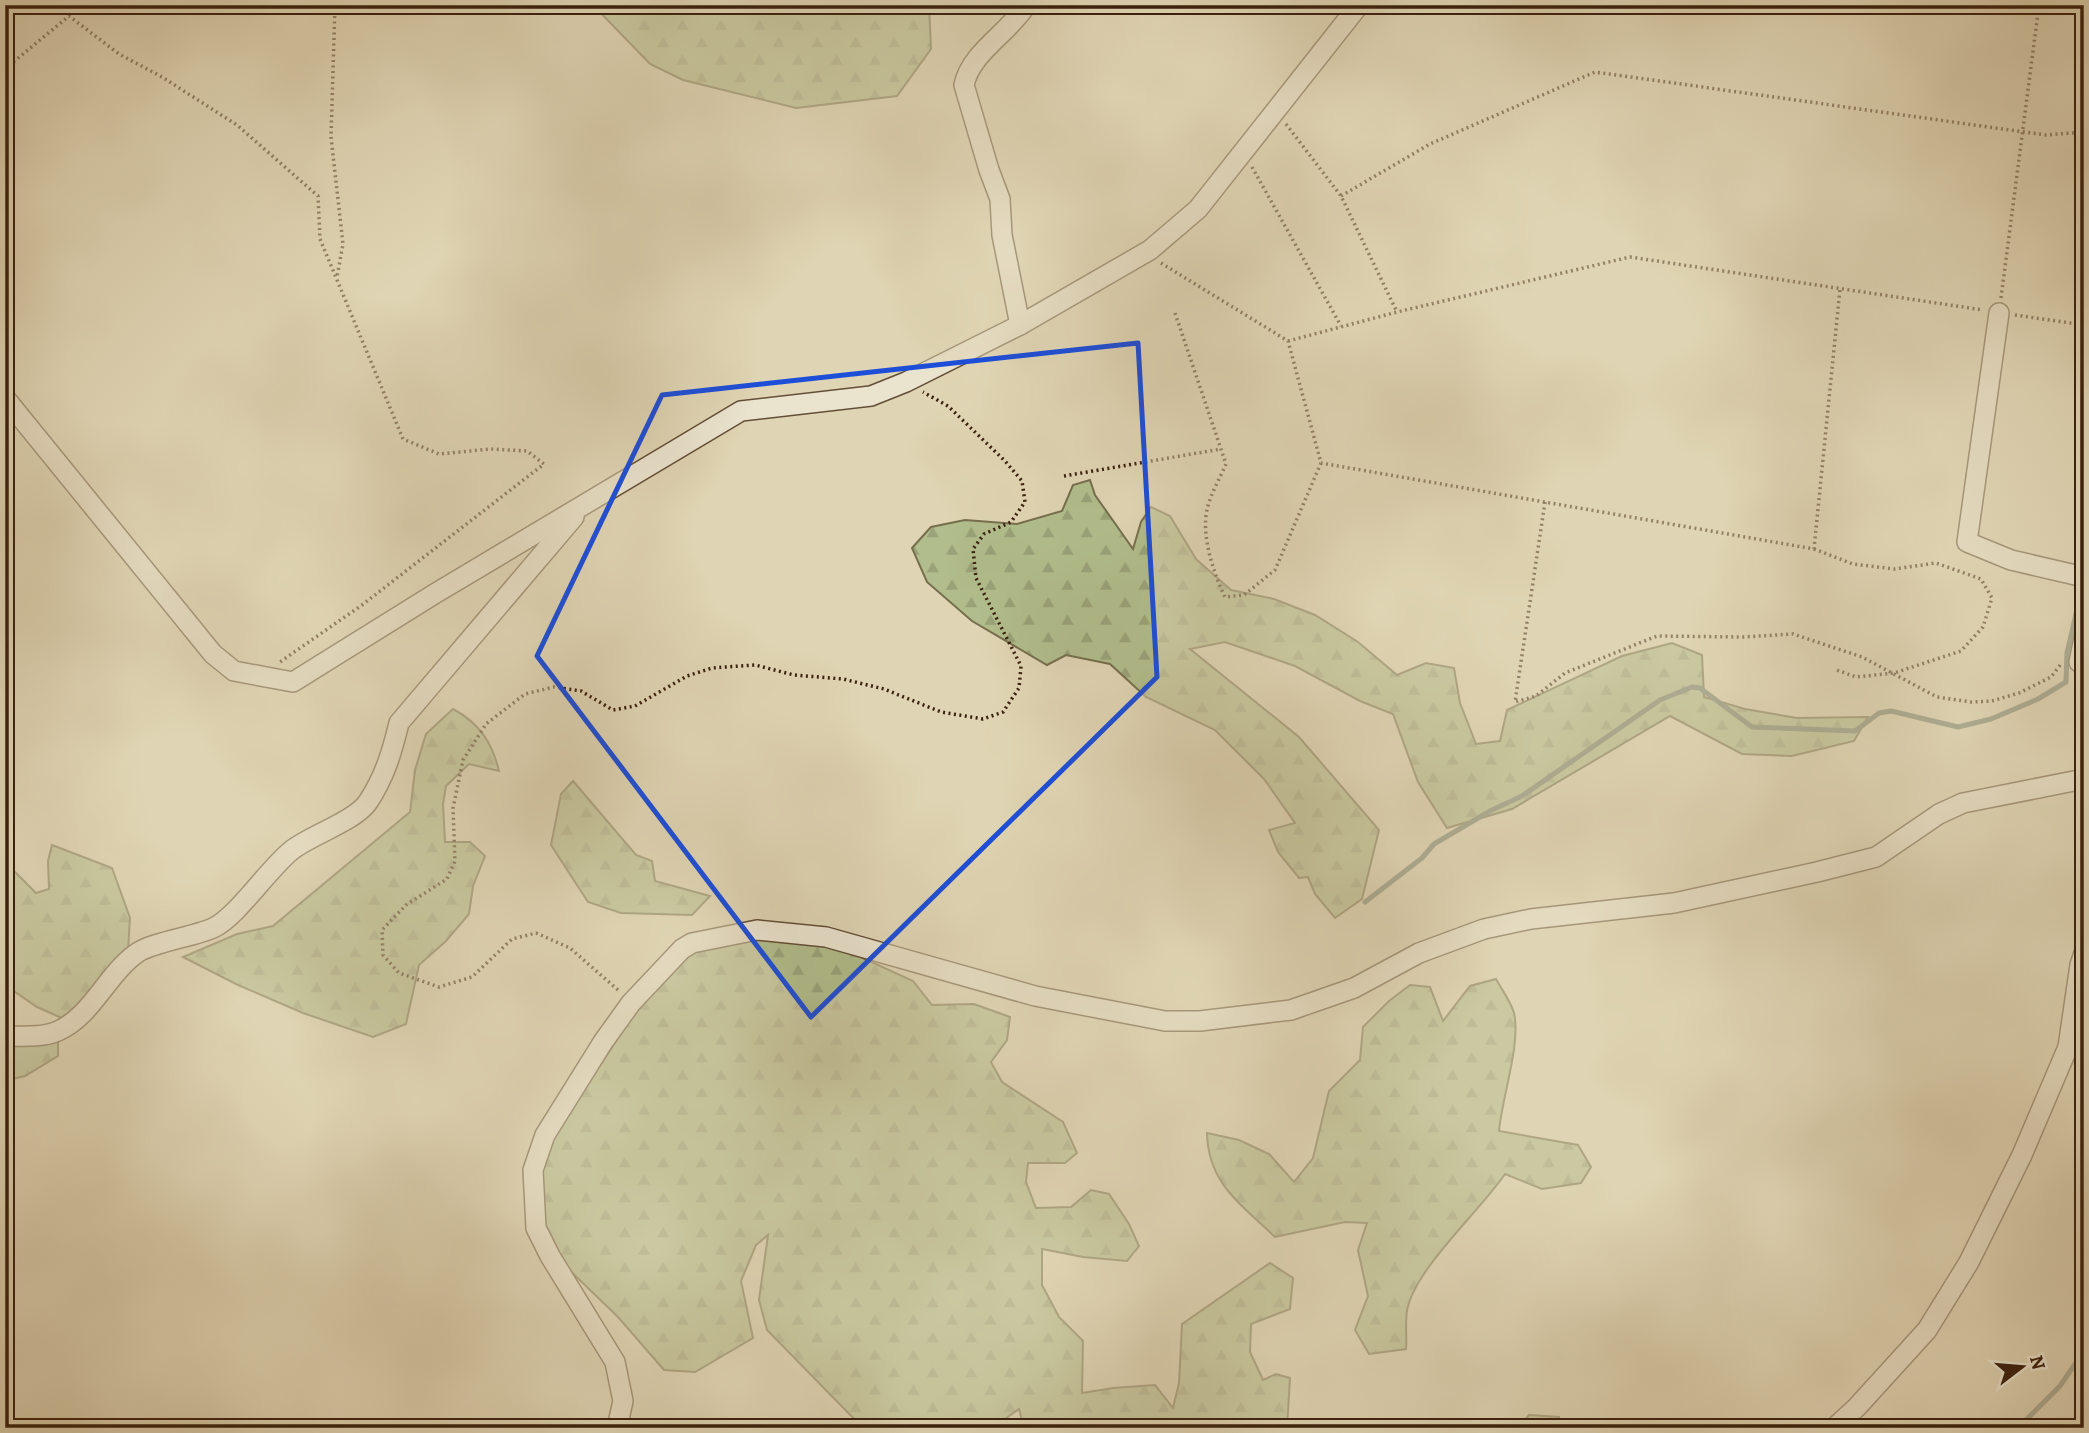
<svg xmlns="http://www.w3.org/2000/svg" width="2089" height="1433" viewBox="0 0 2089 1433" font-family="Alegreya,serif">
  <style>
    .forest { fill: url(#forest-firs); stroke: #766f4d; stroke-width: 2 }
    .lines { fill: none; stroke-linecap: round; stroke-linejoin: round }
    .stream { stroke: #717c6a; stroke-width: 5 }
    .minor-casing { stroke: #634e37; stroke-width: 22 }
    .path { stroke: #3a210e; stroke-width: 3.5; stroke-dasharray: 2 3.5; stroke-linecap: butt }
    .minor { stroke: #eae3ce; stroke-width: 19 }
    .marked { fill: none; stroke: #1d4ed8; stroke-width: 5; stroke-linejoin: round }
  </style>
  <defs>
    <pattern id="forest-firs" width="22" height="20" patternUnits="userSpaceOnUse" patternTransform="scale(1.75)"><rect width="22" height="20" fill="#b1bd8c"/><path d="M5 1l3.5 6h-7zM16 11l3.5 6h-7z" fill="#99a278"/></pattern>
  </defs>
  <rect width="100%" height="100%" fill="#dfd4b3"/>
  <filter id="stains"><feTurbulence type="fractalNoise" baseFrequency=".00286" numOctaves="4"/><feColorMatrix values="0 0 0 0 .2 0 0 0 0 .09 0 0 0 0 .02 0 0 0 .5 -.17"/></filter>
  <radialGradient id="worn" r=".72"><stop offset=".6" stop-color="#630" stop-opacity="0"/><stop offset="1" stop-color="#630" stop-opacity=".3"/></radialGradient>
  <g class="forest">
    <polygon points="593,5 929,5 931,49 897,96 796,108 683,80 650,64"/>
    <polygon points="1090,480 1095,495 1133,549 1141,522 1151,507 1170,516 1196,559 1231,590 1274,599 1315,615 1358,642 1397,675 1426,663 1454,668 1460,703 1476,744 1500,741 1507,710 1622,656 1672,643 1702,655 1704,697 1745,709 1797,718 1868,717 1854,741 1792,756 1742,754 1670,716 1512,809 1447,828 1418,782 1393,714 1360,701 1295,666 1225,642 1190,649 1299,737 1379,830 1362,899 1335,918 1315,894 1308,877 1299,878 1278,852 1269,830 1295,823 1264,779 1215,730 1146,697 1110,664 1066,655 1047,665 972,621 927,582 912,548 931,527 965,520 1017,524 1062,511 1073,485"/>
    <path d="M453 709C479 723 492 742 499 771L469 764 446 786 443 804 445 842H470L485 856 473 886 469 914 446 941 419 965 406 1024 373 1037 303 1013 238 985 183 957 237 934 273 926 410 812 415 770 426 734Z"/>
    <polygon points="573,781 636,855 652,861 655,881 710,896 692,915 621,913 588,902 551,845 561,794"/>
    <polygon points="52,845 112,868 130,918 128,950 64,1019 37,1007 5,985 5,862 36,893 49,889 48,861"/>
    <polygon points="754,937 828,942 913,981 932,1005 974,1004 1010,1017 1007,1040 991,1062 1002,1082 1063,1122 1077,1153 1065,1163 1028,1163 1026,1182 1036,1208 1071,1207 1091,1190 1109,1194 1129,1224 1139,1246 1127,1261 1083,1257 1042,1249 1042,1285 1059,1317 1083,1341 1082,1393 1113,1388 1155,1385 1173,1408 1179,1383 1182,1324 1270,1263 1293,1278 1290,1309 1251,1324 1250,1352 1263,1380 1276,1374 1290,1378 1287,1428 1024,1428 1019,1409 992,1428 863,1428 767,1330 759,1300 768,1235 756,1245 741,1281 753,1338 695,1372 664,1370 618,1317 561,1262 542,1229 539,1177 550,1141 636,1011 693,951"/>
    <path d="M1496 979C1502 990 1511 1002 1514 1013 1521 1044 1502 1097 1499 1131L1578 1145 1591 1167 1581 1183 1542 1189 1505 1174C1480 1211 1413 1271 1407 1311 1405 1323 1407 1337 1406 1349L1369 1354 1355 1330 1368 1296 1358 1250 1367 1223 1345 1222 1275 1237C1242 1205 1208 1184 1207 1133L1239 1140 1269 1154 1294 1182 1313 1158 1329 1091 1360 1060 1363 1027 1389 1001 1410 985 1430 987 1443 1021 1470 986Z"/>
    <polygon points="58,1041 58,1056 25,1076 5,1081 5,1047"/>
    <polygon points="1529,1415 1559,1417 1559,1428 1518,1428"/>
  </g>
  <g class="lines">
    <g class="stream">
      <polyline points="1365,902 1422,858 1434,844 1490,811 1522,796 1660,700 1692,687 1700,688 1752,727 1855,731 1879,713 1891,711 1958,727 1991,719 2038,699 2066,682 2067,653 2083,583"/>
      <polyline points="2018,1428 2060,1386 2084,1351"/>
    </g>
    <g class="minor-casing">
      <g id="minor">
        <polyline points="1999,313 1967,542 2011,560 2084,577"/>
        <path d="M1020 325 1002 235 1000 199 989 170 964 85C971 52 1009 33 1026 5"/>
        <polyline points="5,398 213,654 234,671 293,682 436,593 741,411 871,396 906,382 1020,325 1150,250 1198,209 1359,5"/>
        <polyline points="2084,638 2079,662 2084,663"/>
        <path d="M5 1036C22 1036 42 1038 58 1031 92 1016 107 974 137 953 153 942 193 937 213 928 237 917 268 869 292 850 311 835 355 821 368 802 385 776 392 752 399 723L574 517"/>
        <polyline points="617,1428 623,1401 615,1362 550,1256 536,1228 533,1170 545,1135 603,1042 631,1003 682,949 692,943 757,930 826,937 1035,996 1165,1021 1200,1021 1291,1010 1354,988 1419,953 1484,929 1531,919 1674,903 1817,872 1876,857 1939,814 1963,803 2084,779"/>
        <polyline points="1834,1428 1857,1407 1927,1330 1969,1262 2022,1155 2068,1047 2080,965 2084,953"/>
      </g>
    </g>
    <g class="path">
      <polyline points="335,5 331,137 343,244 337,277"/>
      <polyline points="69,15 76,5"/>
      <polyline points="5,69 69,16 119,54 162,77 237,125 318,196 320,239 403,439 439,454 491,449 527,451 544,464 362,605 280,662"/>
      <polyline points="1286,124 1341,196 1397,312"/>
      <polyline points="1252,167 1341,326"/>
      <polyline points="1341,196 1430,144 1595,72 2046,135 2084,132"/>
      <polyline points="1161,263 1288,341 1321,463 1814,549 1840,289"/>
      <polyline points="2001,298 2039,5"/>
      <path d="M1175 313 1226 464C1220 478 1210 495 1207 510 1201 535 1214 575 1225 597L1244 595 1275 570 1321 463"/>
      <polyline points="2015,315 2084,325"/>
      <polyline points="1288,341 1397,312 1630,257 1983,310"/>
      <polyline points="1064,476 1221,449"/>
      <polyline points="1545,502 1515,702 1536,696 1565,673 1657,636 1743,637 1793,634 1862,657 1937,697 1971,702 1992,701 2019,693 2051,677 2061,664"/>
      <polyline points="1814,549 1853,564 1894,569 1936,563 1981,579 1992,598 1983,627 1961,651 1894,673 1856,677 1834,669"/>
      <polyline points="618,990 570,948 536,933 512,939 472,977 439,987 399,973 383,955 382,930 406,905 447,879 455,861 453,808 463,760 486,724 525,694 554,687 581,691 613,710 635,706 687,676 712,668 755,665 794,675 843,679 884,689 941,712 983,719 1003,712 1019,688 1021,666 976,578 973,549 984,534 1011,522 1025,502 1022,481 1005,461 948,406 923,392"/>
    </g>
    <use href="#minor" class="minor"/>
  </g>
  <path d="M0 0H2089V1433H0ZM1138 343 1157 677 811 1017 537 656 662 395Z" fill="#dfd4b3" fill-opacity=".55" fill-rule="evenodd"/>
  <path class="marked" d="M1138 343 1157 677 811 1017 537 656 662 395Z"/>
  <rect width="2089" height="1433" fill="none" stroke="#dfd4b3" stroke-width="28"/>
  <rect x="7" y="7" width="2075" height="1419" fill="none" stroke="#3a210e" stroke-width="3.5"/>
  <rect x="14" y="14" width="2061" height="1405" fill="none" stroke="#3a210e" stroke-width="2"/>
  <g transform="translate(2022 1367) rotate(74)" stroke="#eae3ce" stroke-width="5" paint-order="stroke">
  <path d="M0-5L12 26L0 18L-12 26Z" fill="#3a210e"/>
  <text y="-10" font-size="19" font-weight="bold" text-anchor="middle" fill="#3a210e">N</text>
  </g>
  <rect width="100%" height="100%" filter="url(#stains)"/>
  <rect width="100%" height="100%" fill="url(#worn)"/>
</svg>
